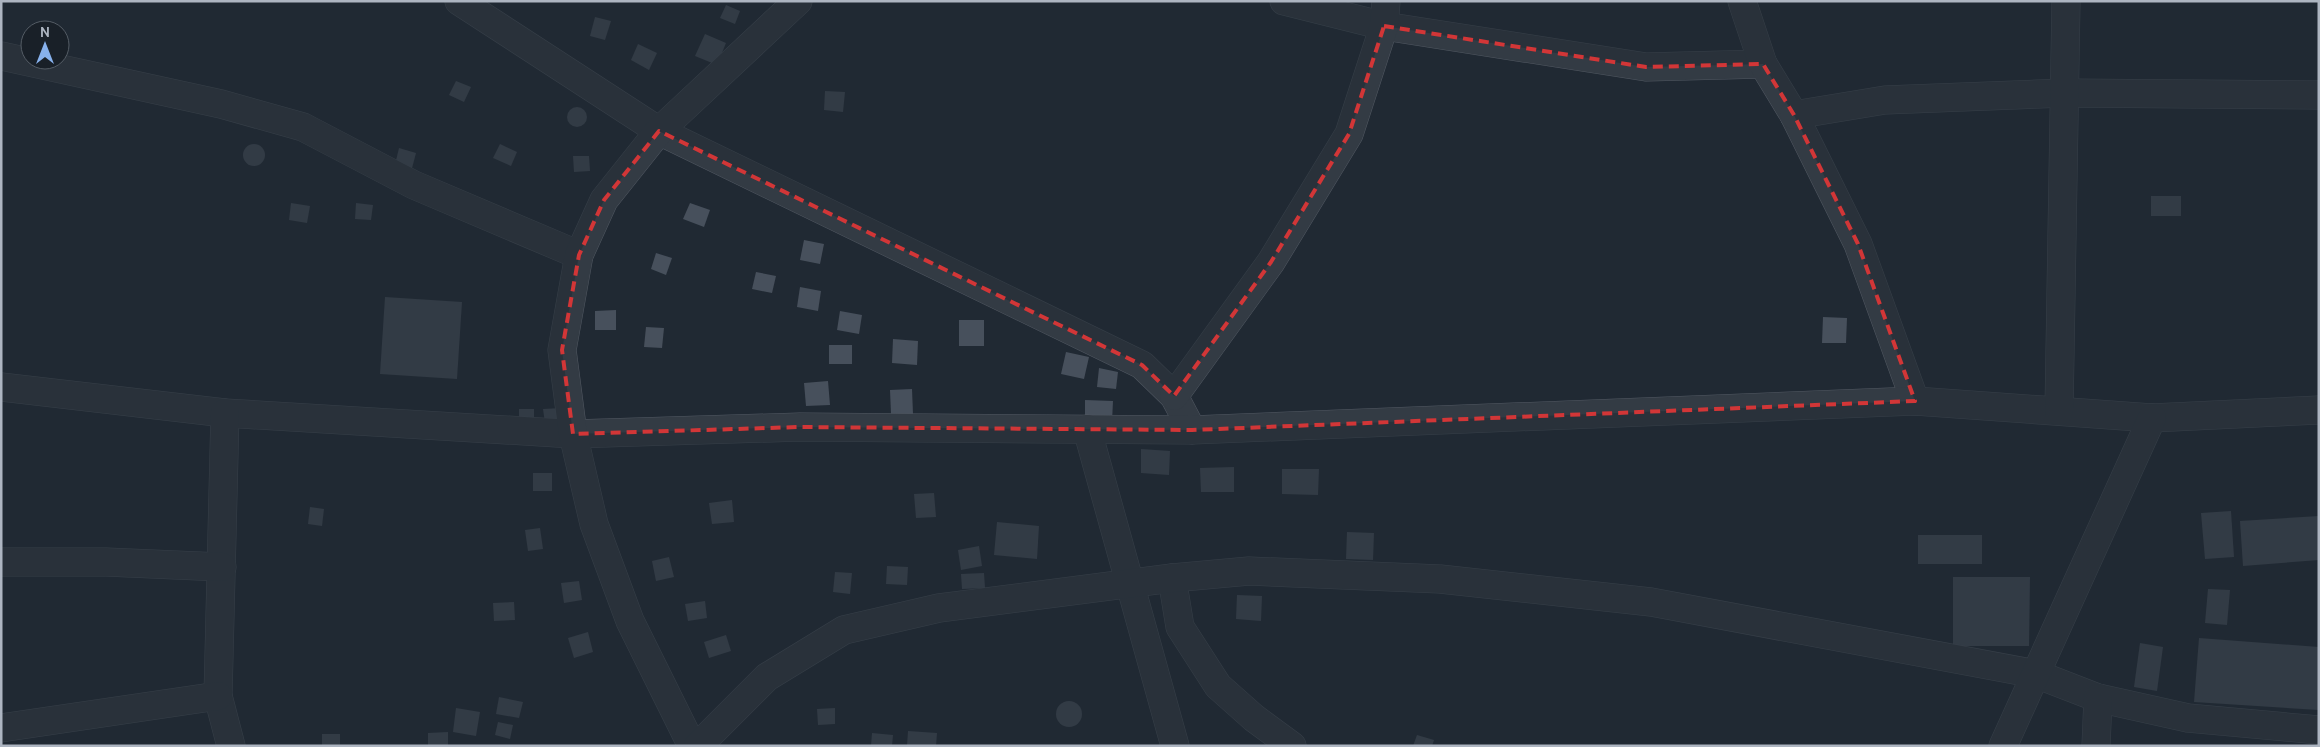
<svg xmlns="http://www.w3.org/2000/svg" width="2320" height="747" viewBox="0 0 2320 747" font-family="Cabin,sans-serif">
  <style>
    .building { fill: #47505c }
    .lines { fill: none; stroke-linecap: round; stroke-linejoin: round }
    .street-casing { stroke: #515862; stroke-width: 29 }
    .street { stroke: #333b44; stroke-width: 28 }
    .marked { fill: none; stroke: #d23637; stroke-width: 4; stroke-dasharray: 10 6; stroke-linejoin: round }
  </style>
  <rect width="100%" height="100%" fill="#202933"/>
  <g class="building">
    <polygon points="726,5 740,11 735,24 720,18"/>
    <polygon points="595,17 611,21 605,40 590,36"/>
    <polygon points="705,34 726,43 717,65 695,56"/>
    <polygon points="638,44 657,53 649,70 631,60"/>
    <polygon points="456,81 471,87 464,102 449,95"/>
    <polygon points="825,91 845,92 843,112 824,110"/>
    <circle cx="577" cy="117" r="10"/>
    <polygon points="500,144 517,152 511,166 493,158"/>
    <circle cx="254" cy="155" r="11"/>
    <polygon points="399,148 416,153 411,172 394,169"/>
    <polygon points="573,156 589,156 590,171 574,172"/>
    <rect x="2151" y="196" width="30" height="20"/>
    <polygon points="291,203 310,206 307,223 289,220"/>
    <polygon points="356,203 373,205 371,220 355,219"/>
    <polygon points="690,203 710,210 704,227 683,219"/>
    <polygon points="804,240 824,244 820,264 800,260"/>
    <polygon points="656,253 672,258 666,275 651,269"/>
    <polygon points="756,272 776,276 772,293 752,289"/>
    <polygon points="800,287 821,291 818,311 797,307"/>
    <polygon points="385,297 462,302 457,379 380,374"/>
    <polygon points="616,310 616,330 595,330 595,311"/>
    <polygon points="840,311 862,315 859,334 837,330"/>
    <polygon points="1823,317 1847,318 1846,343 1822,343"/>
    <rect x="959" y="320" width="25" height="26"/>
    <polygon points="646,327 664,328 662,348 644,347"/>
    <polygon points="893,339 918,341 917,365 892,363"/>
    <rect x="829" y="345" width="23" height="19"/>
    <polygon points="1066,352 1089,357 1084,379 1061,374"/>
    <polygon points="1099,368 1118,372 1116,389 1097,387"/>
    <polygon points="828,381 830,405 806,406 804,383"/>
    <polygon points="912,389 913,414 891,414 890,390"/>
    <polygon points="1085,400 1113,401 1112,422 1085,420"/>
    <polygon points="562,408 563,422 545,423 543,409"/>
    <rect x="519" y="409" width="15" height="14"/>
    <polygon points="1141,449 1170,451 1169,475 1141,473"/>
    <polygon points="1234,467 1234,492 1201,492 1200,468"/>
    <polygon points="1282,469 1319,469 1318,495 1282,494"/>
    <rect x="533" y="473" width="19" height="18"/>
    <polygon points="934,493 936,517 916,518 914,494"/>
    <polygon points="732,500 734,522 712,524 709,503"/>
    <polygon points="310,507 324,509 322,526 308,524"/>
    <polygon points="2231,511 2234,557 2205,559 2201,513"/>
    <polygon points="2319,516 2319,560 2243,566 2240,521"/>
    <polygon points="997,522 1039,526 1037,559 994,555"/>
    <polygon points="540,528 543,549 528,551 525,530"/>
    <polygon points="1347,532 1374,533 1373,560 1346,559"/>
    <rect x="1918" y="535" width="64" height="29"/>
    <polygon points="979,546 982,566 961,570 958,550"/>
    <polygon points="669,557 674,577 656,581 652,561"/>
    <polygon points="887,566 908,567 907,585 886,584"/>
    <polygon points="835,572 852,573 850,594 833,592"/>
    <polygon points="984,573 985,588 962,589 961,574"/>
    <polygon points="1953,577 2030,577 2029,646 1953,646"/>
    <polygon points="579,581 582,600 564,603 561,583"/>
    <polygon points="2208,589 2230,590 2227,625 2205,623"/>
    <polygon points="1237,595 1262,596 1261,621 1236,619"/>
    <polygon points="705,601 707,618 688,621 685,604"/>
    <polygon points="514,602 515,620 494,621 493,603"/>
    <polygon points="588,632 593,652 574,658 568,638"/>
    <polygon points="726,635 731,651 709,658 704,642"/>
    <polygon points="2199,638 2319,647 2319,710 2194,702"/>
    <polygon points="2140,643 2163,647 2157,691 2134,687"/>
    <polygon points="499,697 523,702 519,718 496,714"/>
    <circle cx="1069" cy="714" r="13"/>
    <polygon points="456,708 480,712 476,736 453,732"/>
    <polygon points="835,708 835,724 818,725 817,709"/>
    <polygon points="498,722 513,725 510,739 495,735"/>
    <polygon points="908,731 937,733 936,746 907,746"/>
    <polygon points="448,732 448,746 428,746 428,733"/>
    <polygon points="872,733 893,735 892,746 871,746"/>
    <rect x="322" y="734" width="18" height="12"/>
    <polygon points="1417,735 1434,740 1432,746 1413,746"/>
  </g>
  <g class="lines">
    <g class="street-casing">
      <g id="street">
        <polyline points="459,1 659,131 1142,365 1174,396 1192,430"/>
        <polyline points="1284,1 1384,26 1646,67 1763,64"/>
        <polyline points="1742,1 1763,64 1794,115 1858,244 1915,401"/>
        <polyline points="1,56 221,104 303,127 414,185 579,255"/>
        <polyline points="1794,115 1885,100 2065,93 2319,95"/>
        <polyline points="1,387 225,413 573,434 800,427 1192,430 1915,401 2152,418 2319,410"/>
        <polyline points="1174,396 1271,262 1349,134 1384,26 1386,1"/>
        <polyline points="2059,411 2066,1"/>
        <polyline points="225,413 218,696 231,746"/>
        <polyline points="1087,429 1175,746"/>
        <polyline points="1,562 106,562 222,567"/>
        <polyline points="1172,578 1180,627 1218,686 1254,718 1292,746"/>
        <polyline points="1,728 218,696"/>
        <polyline points="692,746 630,621 594,524 573,434 562,350 579,255 604,200 659,131 798,1"/>
        <polyline points="698,746 767,677 844,630 939,608 1172,578 1249,571 1440,579 1651,602 2036,674 2098,698 2188,718 2319,730"/>
        <polyline points="2003,746 2152,418"/>
        <polyline points="2096,746 2098,698"/>
      </g>
    </g>
    <use href="#street" class="street"/>
  </g>
  <path d="M0 0H2320V747H0ZM1384 26 1646 67 1763 64 1794 115 1858 244 1915 401 1192 430 800 427 573 434 562 350 579 255 604 200 659 131 1142 365 1174 396 1271 262 1349 134Z" fill="#202933" fill-opacity=".55" fill-rule="evenodd"/>
  <path class="marked" d="M1384 26 1646 67 1763 64 1794 115 1858 244 1915 401 1192 430 800 427 573 434 562 350 579 255 604 200 659 131 1142 365 1174 396 1271 262 1349 134Z"/>
  <rect width="2320" height="747" fill="none" stroke="#adb5c1" stroke-width="5"/>
  <g transform="translate(45 45)"><circle r="24" fill="#192028" stroke="#545c65"/>
  <path d="M0-4L9 19L0 12L-9 19Z" fill="#87b1ec"/>
  <text y="-8" font-size="14" font-weight="bold" text-anchor="middle" fill="#adb5c1">N</text>
  </g>
</svg>
